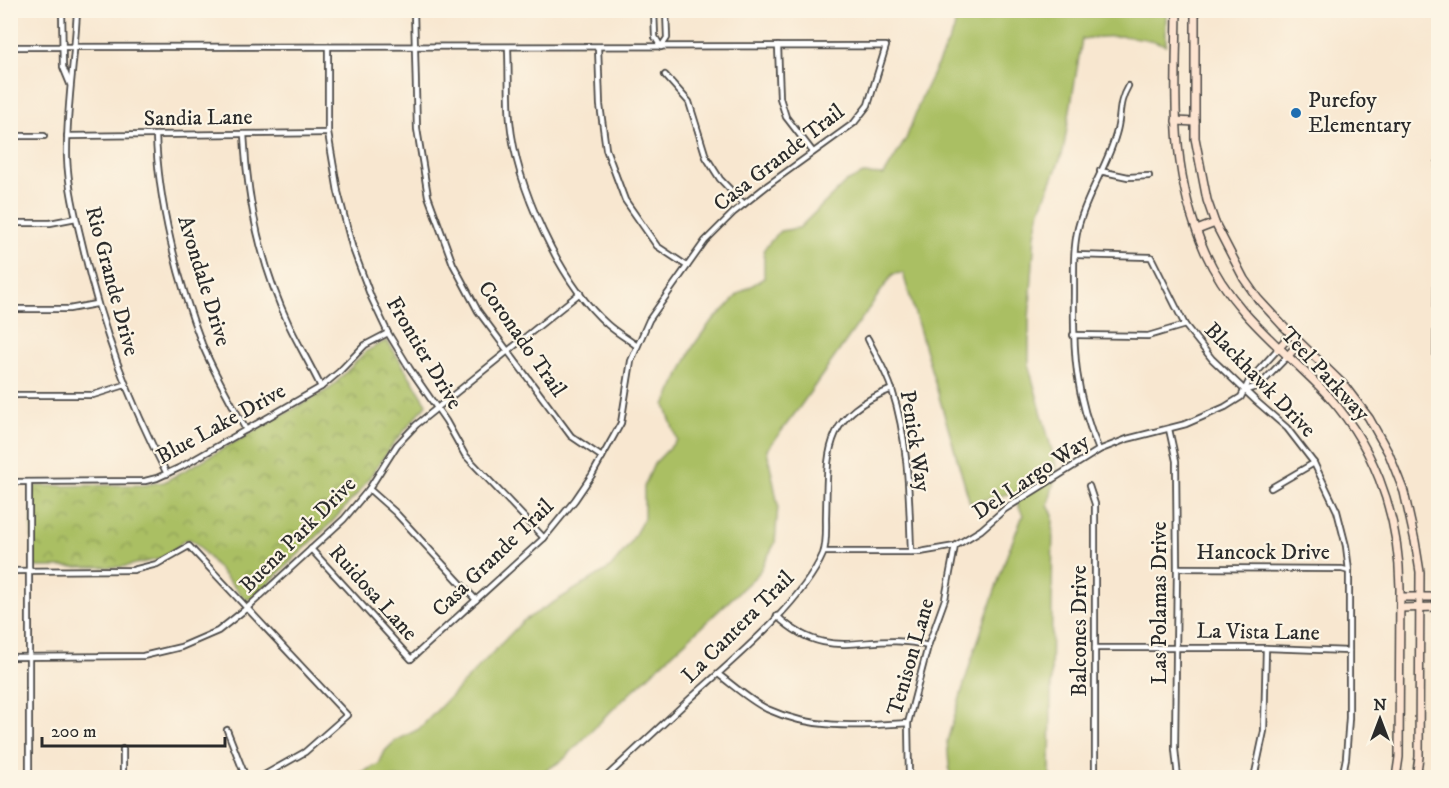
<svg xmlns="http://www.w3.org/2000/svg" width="1449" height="788" viewBox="0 0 1449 788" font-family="'IM FELL DW Pica',serif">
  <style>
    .green { fill: #aabf64; stroke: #6a7548; stroke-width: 1.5 }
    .park { fill: url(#park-crowns); stroke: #6a7548; stroke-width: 1.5 }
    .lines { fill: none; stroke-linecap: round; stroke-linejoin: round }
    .street-casing { stroke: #4a4744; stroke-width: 8 }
    .secondary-casing { stroke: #4a4744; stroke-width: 10 }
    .street { stroke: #fff; stroke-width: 4.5 }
    .secondary { stroke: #fde4d1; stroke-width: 7 }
    .poi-dot { fill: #1f6fb2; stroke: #fcf5e5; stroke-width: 2 }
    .labels { text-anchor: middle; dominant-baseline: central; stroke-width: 4.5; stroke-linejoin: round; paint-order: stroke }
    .poi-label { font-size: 22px; fill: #2b2b2b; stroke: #fcf5e5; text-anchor: start }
    .street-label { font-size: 22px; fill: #2b2b2b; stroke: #fcf5e5 }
  </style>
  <defs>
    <pattern id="park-crowns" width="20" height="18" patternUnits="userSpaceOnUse" patternTransform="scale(1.5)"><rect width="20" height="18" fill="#aabf64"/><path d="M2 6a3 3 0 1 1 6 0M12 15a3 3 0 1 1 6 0" fill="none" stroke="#8b9b53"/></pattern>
  </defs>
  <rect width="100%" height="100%" fill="#fcf5e5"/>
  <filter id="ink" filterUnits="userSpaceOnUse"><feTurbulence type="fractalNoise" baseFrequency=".0167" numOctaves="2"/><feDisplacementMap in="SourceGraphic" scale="12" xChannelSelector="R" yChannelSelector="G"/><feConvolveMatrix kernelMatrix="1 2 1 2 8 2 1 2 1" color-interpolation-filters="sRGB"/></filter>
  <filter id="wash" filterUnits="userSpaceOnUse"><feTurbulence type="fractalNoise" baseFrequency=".008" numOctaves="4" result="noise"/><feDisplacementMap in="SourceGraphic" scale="24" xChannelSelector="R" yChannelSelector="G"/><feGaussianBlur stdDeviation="1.35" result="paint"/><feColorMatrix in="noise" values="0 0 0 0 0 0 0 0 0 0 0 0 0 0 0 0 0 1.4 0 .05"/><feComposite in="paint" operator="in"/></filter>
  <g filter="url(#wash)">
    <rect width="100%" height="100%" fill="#f8e7d0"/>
    <path class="green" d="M957 11H1166V45C1134 34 1115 35 1082 39L1063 152 1040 210 1035 235 1029 320V367L1057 469 1048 506 1053 514 1050 777H950L947 741 971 661 1007 555 1023 515 1012 493 970 503 903 273 893 274 799 408 767 450 778 505 775 543 758 574 612 710 563 760 535 777 350 778 379 764 385 751 395 741 419 729 523 621 610 568 629 545 644 518V487L654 464 677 440 665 405 694 345 710 323 727 307 738 294 764 278V249L780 231 799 228 846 182 863 174 884 175 906 139 922 96 954 30Z"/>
    <polygon class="park" points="387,340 427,404 394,443 359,492 331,523 253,598 247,600 243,597 195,542 189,539 183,541 175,550 159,559 122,567 36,567 32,563 32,490 36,486 144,485 164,482 331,388 365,352"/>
  </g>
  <g filter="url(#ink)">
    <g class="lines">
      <g class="street-casing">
        <g id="street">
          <polyline points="62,10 63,67 70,84"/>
          <path d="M77 10C75 59 66 108 67 157 68 187 76 218 83 247 102 329 128 399 167 474"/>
          <polyline points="414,10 417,129 428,196 453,264 478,311 571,436 602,457"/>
          <polyline points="654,10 655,37 661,47 667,38 666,10"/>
          <polyline points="1400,12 1438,12"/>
          <polyline points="778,46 780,98 786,117 813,152"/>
          <polyline points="10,47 886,46 868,105 854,123 768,185 734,212 705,241 649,320 631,361 621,423 592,475 575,500 544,538 411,659 311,549"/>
          <polyline points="328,47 328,133 338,192 352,246 371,297 388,333 410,369 446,421 465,455 544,538"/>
          <polyline points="598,47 600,105 606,149 625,200 657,246 687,266"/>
          <path d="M508 48C509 72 508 97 510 121 516 185 559 282 608 325 617 333 628 339 637 346"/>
          <polyline points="665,75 689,102 706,157 720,179 744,204"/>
          <path d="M244 134C247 200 261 265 289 325 299 346 311 366 321 387"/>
          <path d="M156 135C158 202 178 282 202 344 214 373 231 402 246 430"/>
          <polyline points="10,136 44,136"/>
          <polyline points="67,136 328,133"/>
          <polyline points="1438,156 1436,372 1438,372"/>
          <polyline points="1100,171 1128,177 1149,176"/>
          <polyline points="10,223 50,223 76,218"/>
          <polyline points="1075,255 1151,257 1185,325 1212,359 1256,401 1287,428 1314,463 1337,511 1346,546 1349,571 1349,718 1346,758 1342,778"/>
          <polyline points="10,309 69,309 96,304"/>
          <polyline points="1073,335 1148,336 1185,325"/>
          <path d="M868 339C876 356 887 373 892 390 909 442 909 498 911 552"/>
          <polyline points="1246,390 1259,386 1287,357"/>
          <polyline points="10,395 93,395 125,385"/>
          <polyline points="1169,429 1176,461 1177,568 1175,749 1178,778"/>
          <path d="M1099 450C1075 396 1073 351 1074 293 1074 271 1073 249 1078 228 1086 195 1107 167 1116 134 1122 115 1117 105 1128 86"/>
          <polyline points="10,482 145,481 157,478 181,467 321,387 339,372 365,345 388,333"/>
          <polyline points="1089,486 1095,504 1095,778"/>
          <polyline points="1271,488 1314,463"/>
          <polyline points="369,489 395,512 476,600"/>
          <polyline points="824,552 920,552 955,546 981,530 1005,509 1099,450 1127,439 1186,424 1225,407 1241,397 1249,381 1278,349"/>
          <polyline points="1177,568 1342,569 1349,571"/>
          <polyline points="10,571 133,570 157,564 189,546 347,715 305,752 259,778"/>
          <path d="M777 616C831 667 869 629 928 646"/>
          <polyline points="1095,648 1266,648 1349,651"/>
          <polyline points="10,657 143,656 181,647 218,631 247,608 344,519 369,489 397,445 416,425 580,293"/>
          <path d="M718 674C734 686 749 700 767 709 813 730 859 726 908 723"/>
          <polyline points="227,730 246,778"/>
          <polyline points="123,749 123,778"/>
          <polyline points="29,778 29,482"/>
          <path d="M605 778C634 751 663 724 692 697 732 661 802 603 823 554 827 544 826 528 826 518 828 452 821 417 892 389"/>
          <polyline points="909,778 908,723 928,646 945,599 955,546"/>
          <polyline points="1254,778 1264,731 1266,648"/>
        </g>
      </g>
      <g class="secondary-casing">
        <g id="secondary">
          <path d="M1177 10C1176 96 1169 171 1205 252 1231 310 1276 343 1319 386 1373 440 1399 513 1400 588L1399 757 1396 778"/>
          <polyline points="1195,10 1195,138 1207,200 1215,223 1244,279 1258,299 1283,326 1344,385 1369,418 1389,454 1404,492 1415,541 1420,572 1419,757 1416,778"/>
          <polyline points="1176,121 1195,122"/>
          <polyline points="1197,230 1215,223"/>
          <polyline points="1278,349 1291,334"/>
          <polyline points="1287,357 1299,343"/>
          <polyline points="1400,597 1438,597"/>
          <polyline points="1400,608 1438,607"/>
        </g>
      </g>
      <use href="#street" class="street"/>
      <use href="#secondary" class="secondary"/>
    </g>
  </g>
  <circle class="poi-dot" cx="1296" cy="113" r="6"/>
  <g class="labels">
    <g class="poi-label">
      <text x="1308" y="100">Purefoy<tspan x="1308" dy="25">Elementary</tspan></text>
    </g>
    <g class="street-label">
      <text transform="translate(198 118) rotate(-1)">Sandia Lane</text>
      <text transform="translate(779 158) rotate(-38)">Casa Grande Trail</text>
      <text transform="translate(112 281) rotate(75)">Rio Grande Drive</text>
      <text transform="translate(204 281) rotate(73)">Avondale Drive</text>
      <text transform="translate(522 339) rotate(55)">Coronado Trail</text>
      <text transform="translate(424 353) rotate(59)">Frontier Drive</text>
      <text transform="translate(1325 374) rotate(47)">Teel Parkway</text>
      <text transform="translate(1260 380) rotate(46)">Blackhawk Drive</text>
      <text transform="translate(221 424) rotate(-29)">Blue Lake Drive</text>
      <text transform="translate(915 441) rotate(81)">Penick Way</text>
      <text transform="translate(1031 477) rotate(-34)">Del Largo Way</text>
      <text transform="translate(298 535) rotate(-45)">Buena Park Drive</text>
      <text x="1263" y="552">Hancock Drive</text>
      <text transform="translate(493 558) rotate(-44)">Casa Grande Trail</text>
      <text transform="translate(373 593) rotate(48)">Ruidosa Lane</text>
      <text transform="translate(1159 603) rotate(-90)">Las Polamas Drive</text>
      <text transform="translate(738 627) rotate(-45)">La Cantera Trail</text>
      <text transform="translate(1079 631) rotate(-90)">Balcones Drive</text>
      <text transform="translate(1258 632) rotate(1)">La Vista Lane</text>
      <text transform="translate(911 657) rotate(-74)">Tenison Lane</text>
    </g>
  </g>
  <rect width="1449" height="788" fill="none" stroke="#fcf5e5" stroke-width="36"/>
  <g transform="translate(1380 719)" stroke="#fcf5e5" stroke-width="4.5" paint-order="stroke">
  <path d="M0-4.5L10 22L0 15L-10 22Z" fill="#2b2b2b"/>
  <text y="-9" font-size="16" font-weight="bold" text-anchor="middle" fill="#2b2b2b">N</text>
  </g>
  <path d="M42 737v9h183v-9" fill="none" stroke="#2b2b2b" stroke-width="3"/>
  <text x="51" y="737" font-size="18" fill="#2b2b2b" stroke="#fcf5e5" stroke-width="4.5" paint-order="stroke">200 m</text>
</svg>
